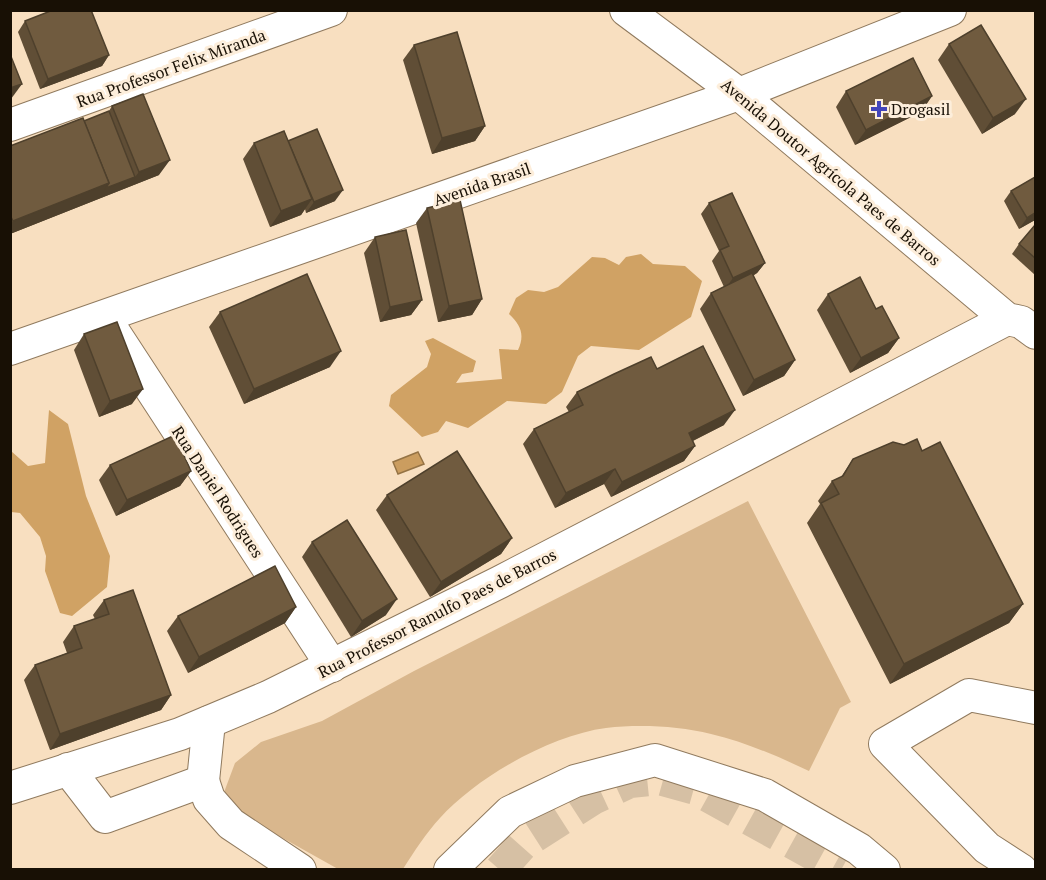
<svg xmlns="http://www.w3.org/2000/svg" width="1046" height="880" viewBox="0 0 1046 880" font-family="'PT Serif',serif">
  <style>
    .green { fill: #d9b78d }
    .forest { fill: #d0a264 }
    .water { fill: #cb9d5f; stroke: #957344; stroke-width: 1.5 }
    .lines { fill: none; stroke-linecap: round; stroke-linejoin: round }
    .minor-tunnel { stroke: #d6c0a4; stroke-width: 32; stroke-dasharray: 32 16; stroke-linecap: butt }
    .minor-casing { stroke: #907a5e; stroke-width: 34 }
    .minor { stroke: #fff; stroke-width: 32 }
    .wall { fill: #604e36 }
    .shaded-wall { fill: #4e402c }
    .building { fill: #705b3f; stroke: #4e402c; stroke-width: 1.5 }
    .poi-dot { fill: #4345ba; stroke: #fdeedb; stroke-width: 2 }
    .labels { text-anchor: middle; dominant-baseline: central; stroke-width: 6; stroke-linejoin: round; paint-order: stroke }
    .street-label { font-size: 16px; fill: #181005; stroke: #fdeedb }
    .poi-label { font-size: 16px; fill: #181005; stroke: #fdeedb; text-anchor: start }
  </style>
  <rect width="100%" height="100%" fill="#f8dfc0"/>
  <path class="green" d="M748 501 851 702 840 708 809 771C777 756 745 742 711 734 678 726 640 724 606 728 551 735 477 777 440 818 426 833 414 852 403 869H338L220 803 235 763 261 742 322 721 414 671Z"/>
  <g class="forest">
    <path d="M641 254 653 264 685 266 702 281 691 317 639 350 591 346 578 356 562 392 546 404 507 401 468 428 446 421 438 432 422 437 389 406 391 395 427 367 431 354 425 341 433 338 476 361 473 372 462 374 456 383 502 379 499 349 518 350C525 335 521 325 509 314L516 298 528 290 544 292 558 287 592 257 605 258 619 265 626 257Z"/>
    <polygon points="49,410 68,424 86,496 110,556 107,587 72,616 60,613 45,571 46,556 40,537 20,513 11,512 11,451 28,466 45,463"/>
  </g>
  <polygon class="water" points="418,452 424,464 398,474 393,462"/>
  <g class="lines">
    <polyline class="minor-tunnel" points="500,870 523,844 593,799 630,782 659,779 695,789 841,870"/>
    <g class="minor-casing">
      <g id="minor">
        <polyline points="626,10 739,94 1007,319 1021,322 1036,333"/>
        <polyline points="10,125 331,10"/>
        <polyline points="108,323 332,666"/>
        <polyline points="10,349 739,94 950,10"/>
        <polyline points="68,769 105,817 203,781 209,722"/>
        <polyline points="203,781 209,799 231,824 300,870"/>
        <polyline points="10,788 180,734 268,697 500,582 1007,319"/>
        <polyline points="450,870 510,812 575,781 655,760 765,795 859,849 884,870"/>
        <polyline points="1021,870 987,848 885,744 969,695 1036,708"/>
      </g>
    </g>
    <use href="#minor" class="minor"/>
  </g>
  <g class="wall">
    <polygon points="25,21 109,55 102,66 40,89 18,32"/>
    <polygon points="949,44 1015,114 982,134 938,60"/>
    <polygon points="414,45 485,126 475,141 432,154 403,60"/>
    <polygon points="846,91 932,96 921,112 855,145 836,107"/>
    <polygon points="112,106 159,175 10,234 10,146 84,121 109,111"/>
    <polygon points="288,141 335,201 306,213 305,209 301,215 270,227 243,159 254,143"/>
    <polygon points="1011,191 1035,220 1019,229 1004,201"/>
    <polygon points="709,203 765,263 757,273 753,276 795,360 784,376 743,396 700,309 711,293 724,287 712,261 719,251 701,214"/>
    <polygon points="427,208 482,299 472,315 438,322 416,223"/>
    <polygon points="1035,225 1035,275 1012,254 1019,244"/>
    <polygon points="375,237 422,300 411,315 380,322 364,253"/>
    <polygon points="828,294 876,309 899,338 888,353 850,373 817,310"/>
    <polygon points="220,312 330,367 244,404 209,327"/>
    <polygon points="84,334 132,404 99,417 74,350"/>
    <polygon points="657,369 724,425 693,441 695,446 684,461 611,497 604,484 555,508 523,444 534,429 569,412 566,407 577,392"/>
    <polygon points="922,451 1023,604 1009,623 890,684 807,523 820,504 818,501 832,481 841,477 853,459"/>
    <polygon points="110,465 191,471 180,486 116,516 99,480"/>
    <polygon points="387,495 512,538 501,554 430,597 376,510"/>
    <polygon points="312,542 386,615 351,637 302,557"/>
    <polygon points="104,600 171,695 161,710 50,750 24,680 35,665 67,653 63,642 74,626 95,619 93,615"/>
    <polygon points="296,607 285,623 188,673 167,631 178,616"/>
  </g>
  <g class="shaded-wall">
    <polygon points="109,55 102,66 40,89 48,79"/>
    <polygon points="22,84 11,99 10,99 10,88"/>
    <polygon points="932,96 921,112 855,145 866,130"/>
    <polygon points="1026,99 1015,114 982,134 993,118"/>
    <polygon points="485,126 475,141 432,154 442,138"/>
    <polygon points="170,160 159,175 10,234 10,225 13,221 109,183 135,177 139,172"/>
    <polygon points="343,190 335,201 306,213 314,202"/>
    <polygon points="312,199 301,215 270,227 281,211"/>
    <polygon points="1035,213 1035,220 1019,229 1027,218"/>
    <polygon points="765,263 757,273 725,289 733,278"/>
    <polygon points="482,299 472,315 438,322 449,306"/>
    <polygon points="422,300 411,315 380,322 390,307"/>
    <polygon points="899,338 888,353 850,373 861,358"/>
    <polygon points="341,351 330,367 244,404 254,389"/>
    <polygon points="795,360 784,376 743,396 754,380"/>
    <polygon points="143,389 132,404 99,417 110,401"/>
    <polygon points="735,410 724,425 678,448 689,433"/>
    <polygon points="695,446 684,461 611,497 622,482"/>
    <polygon points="615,469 604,484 555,508 566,493"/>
    <polygon points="191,471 180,486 116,516 127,500"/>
    <polygon points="512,538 501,554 430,597 441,582"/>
    <polygon points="397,599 386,615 351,637 362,621"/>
    <polygon points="1023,604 1009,623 890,684 904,664"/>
    <polygon points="296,607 285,623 188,673 199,657"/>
    <polygon points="171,695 161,710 50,750 60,734"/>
  </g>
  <g class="building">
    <polygon points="53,10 91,10 109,55 48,79 25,21"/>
    <polygon points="981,25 1026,99 993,118 949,44"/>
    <polygon points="457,32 485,126 442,138 414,45"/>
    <polygon points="10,54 22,84 10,88"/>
    <polygon points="913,58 932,96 866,130 846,91"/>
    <polygon points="143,94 170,160 139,172 112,106"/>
    <polygon points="109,111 135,177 106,188 109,183 84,121"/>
    <polygon points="83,118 109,183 13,221 10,215 10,146"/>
    <polygon points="317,129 343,190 314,202 288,141"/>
    <polygon points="284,131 312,199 281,211 254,143"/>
    <polygon points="1035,177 1035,213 1027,218 1011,191"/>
    <polygon points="732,193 765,263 733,278 720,250 729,246 709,203"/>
    <polygon points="460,200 482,299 449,306 427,208"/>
    <polygon points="1035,225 1035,258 1019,244"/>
    <polygon points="406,230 422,300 390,307 375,237"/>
    <polygon points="752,273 795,360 754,380 711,293"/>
    <polygon points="307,274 341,351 254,389 220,312"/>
    <polygon points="860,277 876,309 882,306 899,338 861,358 828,294"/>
    <polygon points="117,322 143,389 110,401 84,334"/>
    <polygon points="703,346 735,410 689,433 695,446 622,482 615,469 566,493 534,429 583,405 577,392 614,374 651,357 657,369"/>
    <polygon points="175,435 191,471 127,500 110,465"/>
    <polygon points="917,439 922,451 940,442 1023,604 904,664 821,503 839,494 832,481 843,476 853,459 893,442 904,445"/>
    <polygon points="457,451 512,538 441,582 387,495"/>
    <polygon points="347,520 397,599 362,621 312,542"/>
    <polygon points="275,566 296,607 199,657 178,616"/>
    <polygon points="133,590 171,695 60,734 35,665 82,648 74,626 109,614 104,600"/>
  </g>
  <path class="poi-dot" d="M876 100h6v6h6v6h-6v6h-6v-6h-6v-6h6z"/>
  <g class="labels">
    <g class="street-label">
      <text transform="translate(171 68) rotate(-20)">Rua Professor Felix Miranda</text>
      <text transform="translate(831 172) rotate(40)">Avenida Doutor Agrícola Paes de Barros</text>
      <text transform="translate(482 184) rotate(-19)">Avenida Brasil</text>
      <text transform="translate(218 492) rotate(57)">Rua Daniel Rodrigues</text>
      <text transform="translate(437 613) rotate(-27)">Rua Professor Ranulfo Paes de Barros</text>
    </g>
    <g class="poi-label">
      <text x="891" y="109">Drogasil</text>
    </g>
  </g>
  <rect width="1046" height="880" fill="none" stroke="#181005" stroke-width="24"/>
</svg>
